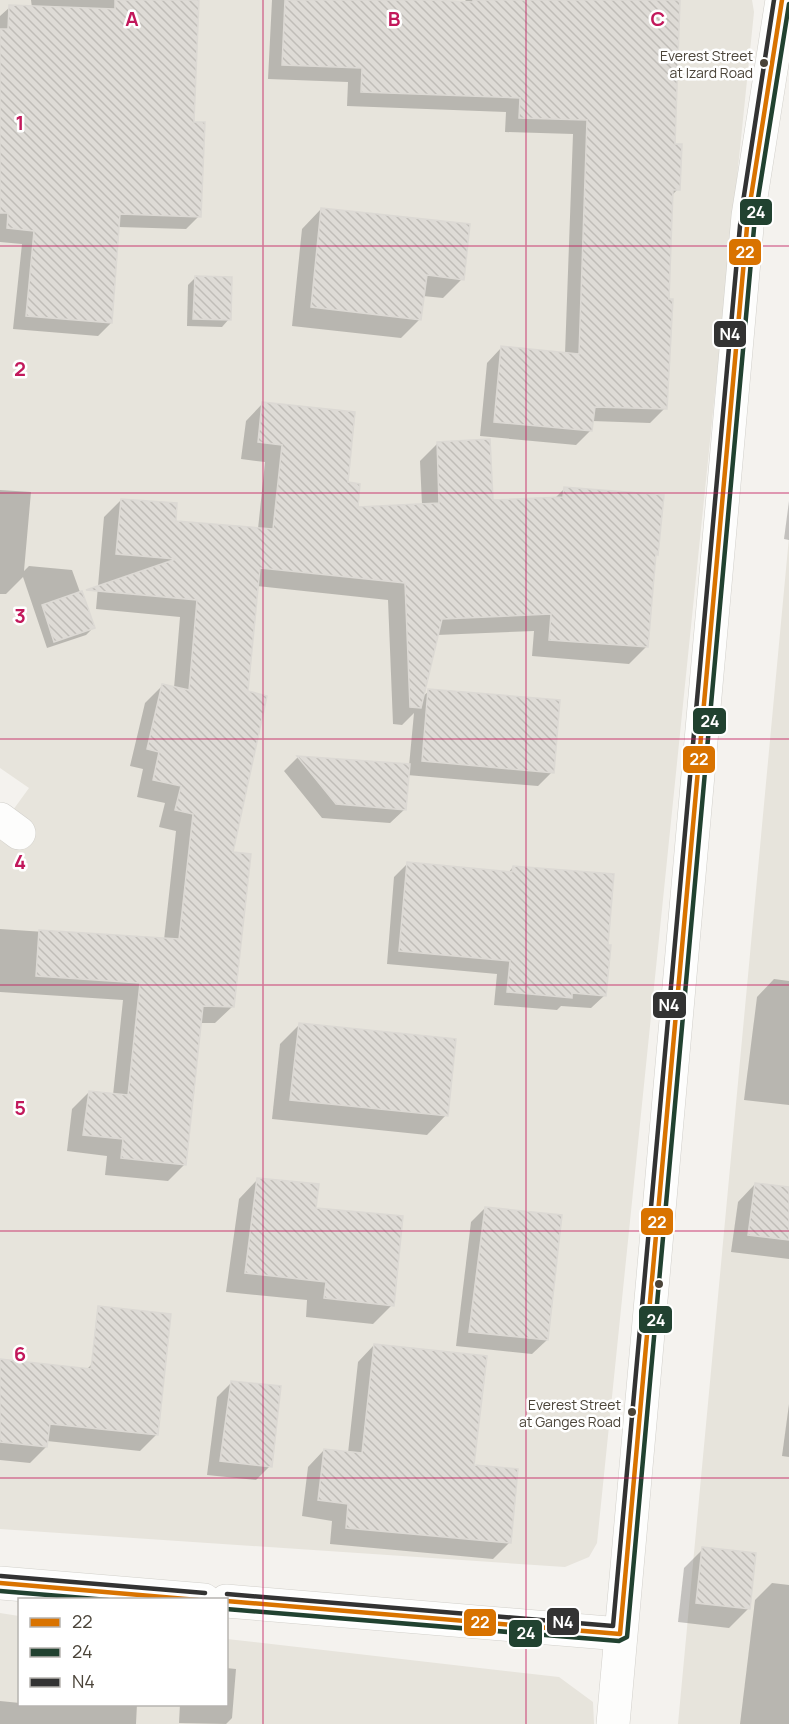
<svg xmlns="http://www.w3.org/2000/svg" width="789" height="1724" viewBox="0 0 789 1724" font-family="Manrope,sans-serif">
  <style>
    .residential { fill: #e7e4dc }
    .shadow { fill: #0003 }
    .building { fill: url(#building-back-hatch); stroke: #dcd9d4; stroke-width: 1.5 }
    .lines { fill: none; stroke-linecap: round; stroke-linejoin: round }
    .minor-casing { stroke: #d2d0cb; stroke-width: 34 }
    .minor { stroke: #fdfdfc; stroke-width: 33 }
    .bus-1-casing { stroke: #fff; stroke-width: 9 }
    .bus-2-casing { stroke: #fff; stroke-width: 9 }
    .bus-3-casing { stroke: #fff; stroke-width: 9 }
    .bus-1 { stroke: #d97300; stroke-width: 4.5 }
    .bus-2 { stroke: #214230; stroke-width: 4.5 }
    .bus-3 { stroke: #333; stroke-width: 4.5 }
    .grid { fill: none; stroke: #c2185b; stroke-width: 1.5; stroke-opacity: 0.55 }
    .bus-dot { fill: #4b4439; stroke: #fff; stroke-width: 2 }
    .labels { text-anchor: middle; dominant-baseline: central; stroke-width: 5; stroke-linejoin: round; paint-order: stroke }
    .bus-label { font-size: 14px; fill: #4b4439; stroke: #fff; text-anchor: end }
    .grid-label { font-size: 20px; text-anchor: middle; font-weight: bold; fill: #c2185b; stroke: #fff; stroke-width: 5; stroke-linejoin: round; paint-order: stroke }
    .line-badge { stroke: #fff; stroke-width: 2 }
    .badge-label { font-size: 16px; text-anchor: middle; font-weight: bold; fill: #fff }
  </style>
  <defs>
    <pattern id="building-back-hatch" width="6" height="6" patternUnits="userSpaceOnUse" patternTransform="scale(1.5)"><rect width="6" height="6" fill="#dedbd6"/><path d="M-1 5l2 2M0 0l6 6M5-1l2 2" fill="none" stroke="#c0bdb8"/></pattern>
  </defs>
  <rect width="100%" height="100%" fill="#f4f2ee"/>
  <g class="residential">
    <polygon points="0,0 752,0 754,12 597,1543 589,1557 565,1567 0,1529 0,828 29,788 0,768"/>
    <polygon points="789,537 789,1724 678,1724"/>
    <polygon points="0,1613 19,1616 20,1704 226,1704 227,1639 559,1677 593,1702 594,1724 0,1724"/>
  </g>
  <g class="shadow">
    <polygon points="31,0 198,0 193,123 199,216 186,229 118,227 111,323 98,336 13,329 22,244 0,242 0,16 10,7 32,8"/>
    <polygon points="272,0 396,0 463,3 466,0 679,0 673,145 678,189 671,196 665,408 650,423 592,421 591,430 576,445 480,436 487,363 501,348 565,354 573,134 505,132 506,112 347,106 348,82 268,79"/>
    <polygon points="321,209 462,279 443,298 423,296 420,319 401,338 292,326 302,229"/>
    <polygon points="195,278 229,319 222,327 187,326 188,285"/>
    <polygon points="263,403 346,484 356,508 422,505 420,461 438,443 491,502 554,499 565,488 657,554 654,557 647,646 629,664 532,656 534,631 437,635 421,698 429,691 552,772 538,786 407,775 405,809 390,823 322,818 284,771 298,757 409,766 414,713 402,725 393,724 388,600 257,586 231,854 233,1006 215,1023 200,1023 185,1164 168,1181 105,1175 107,1156 67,1151 72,1109 89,1092 113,1095 123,1000 0,992 0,929 164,940 176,831 159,827 165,803 137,797 143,769 130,766 145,703 163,685 174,688 180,617 96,609 104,517 121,500 174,522 258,529 265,462 241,459 246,421"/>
    <polygon points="0,490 31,492 24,571 29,566 72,570 93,628 86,635 47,648 23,577 6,594 0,594"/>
    <polygon points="789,501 789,540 784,539"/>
    <polygon points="408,863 508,873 513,867 605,995 591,1008 561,1006 557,1010 494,1005 497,974 387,964 394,877"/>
    <polygon points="774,979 789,981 789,1105 744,1100 757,997"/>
    <polygon points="300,1024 446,1115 427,1135 272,1119 280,1044"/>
    <polygon points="258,1179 315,1209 392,1305 373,1324 306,1317 307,1300 226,1292 239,1199"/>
    <polygon points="755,1184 789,1188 789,1259 731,1252 738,1202"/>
    <polygon points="485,1208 547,1340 532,1354 456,1346 471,1222"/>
    <polygon points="374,1345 473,1466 509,1543 493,1559 330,1544 332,1521 302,1516 308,1467 324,1450 348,1453 358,1362"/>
    <polygon points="0,1361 86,1370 93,1363 156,1435 140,1451 47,1441 46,1447 30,1463 0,1460"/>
    <polygon points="231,1383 270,1466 256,1480 207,1475 217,1397"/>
    <polygon points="789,1404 789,1457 782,1456"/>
    <polygon points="703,1549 748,1609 729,1628 678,1622 684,1568"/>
    <polygon points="772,1583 789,1585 789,1724 740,1724 755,1600"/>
    <polygon points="226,1668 236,1669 232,1718 226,1724 179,1723 180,1704 226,1704"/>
    <polygon points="0,1701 20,1703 20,1704 46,1705 137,1704 136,1724 0,1724"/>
  </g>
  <g class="building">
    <polygon points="115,0 199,0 194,122 205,122 201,217 120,214 112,323 26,316 34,231 7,228 8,213 0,213 0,29 8,29 9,5 115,9"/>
    <polygon points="285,0 430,0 473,2 473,0 680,0 675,144 682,144 680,190 673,190 669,299 673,299 667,409 595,407 592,431 494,422 501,346 579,354 587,120 519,118 520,98 361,92 362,68 282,65"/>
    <polygon points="321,208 470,224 464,280 427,275 421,320 311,307"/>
    <polygon points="195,276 232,277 231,320 193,319"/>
    <polygon points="262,402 355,412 348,482 360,484 358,507 439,503 437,442 490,439 493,500 563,497 564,487 664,495 658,555 656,554 648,647 549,640 551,614 442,619 421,708 410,707 405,583 260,568 248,691 267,696 233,852 251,854 234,1007 203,1006 186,1165 121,1158 123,1139 83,1135 89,1091 128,1095 140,983 36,976 39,930 179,939 193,814 175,810 181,786 153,780 159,752 147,749 162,684 189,690 197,600 86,590 176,559 116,554 121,499 177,503 176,521 273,529 282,445 258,442"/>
    <polygon points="82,591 95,628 54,642 42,605"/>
    <polygon points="428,689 560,700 554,773 422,761"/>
    <polygon points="297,756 410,764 406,810 336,804"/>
    <polygon points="407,862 512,872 513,866 614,874 608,945 611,945 606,996 572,993 572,998 507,992 510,961 399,951"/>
    <polygon points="299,1023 456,1039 448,1116 290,1100"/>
    <polygon points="257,1178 319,1184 316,1208 403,1216 394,1306 324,1298 326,1282 245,1273"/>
    <polygon points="755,1183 789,1187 789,1240 748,1235"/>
    <polygon points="485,1207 562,1215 548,1340 469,1332"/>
    <polygon points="98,1306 171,1314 158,1435 50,1424 47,1447 0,1442 0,1359 91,1369"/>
    <polygon points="374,1344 487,1356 474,1465 518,1469 511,1543 346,1528 348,1504 318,1500 324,1449 362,1453"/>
    <polygon points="231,1381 281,1386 272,1467 220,1461"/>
    <polygon points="702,1547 756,1553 750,1609 696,1603"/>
  </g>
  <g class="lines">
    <g class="minor-casing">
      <g id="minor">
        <polyline points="0,819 19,833"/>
        <polyline points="0,1583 204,1600"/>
        <polyline points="226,1601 620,1634"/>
        <polyline points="613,1724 748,216 782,0"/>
      </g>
    </g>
    <use href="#minor" class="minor"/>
    <g class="bus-1-casing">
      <g id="bus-1">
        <polyline points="0,1583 198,1600"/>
        <polyline points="226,1601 620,1634 748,216 782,0"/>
      </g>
    </g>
    <g class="bus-2-casing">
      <g id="bus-2">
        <polyline points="0,1591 108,1600"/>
        <polyline points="226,1609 619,1641 627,1637 755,217 789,4"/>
      </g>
    </g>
    <g class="bus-3-casing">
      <g id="bus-3">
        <polyline points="1,1576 205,1593"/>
        <polyline points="227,1594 613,1626 741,215 774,0"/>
      </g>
    </g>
    <use href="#bus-1" class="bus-1"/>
    <use href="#bus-2" class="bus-2"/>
    <use href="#bus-3" class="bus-3"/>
  </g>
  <path class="grid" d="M263 0V1724M526 0V1724M0 246H789M0 493H789M0 739H789M0 985H789M0 1231H789M0 1478H789"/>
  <g class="bus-dot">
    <circle cx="764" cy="63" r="5"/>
    <circle cx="659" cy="1284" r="5"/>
    <circle cx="632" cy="1412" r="5"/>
  </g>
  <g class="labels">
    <g class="bus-label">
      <text x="753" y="55">Everest Street<tspan x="753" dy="17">at Izard Road</tspan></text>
      <text x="621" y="1404">Everest Street<tspan x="621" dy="17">at Ganges Road</tspan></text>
    </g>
  </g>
  <g class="grid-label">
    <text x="132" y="26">A</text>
    <text x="394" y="26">B</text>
    <text x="658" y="26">C</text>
    <text x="20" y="130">1</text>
    <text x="20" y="376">2</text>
    <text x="20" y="623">3</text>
    <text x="20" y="869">4</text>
    <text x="20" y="1115">5</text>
    <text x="20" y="1361">6</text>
  </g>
  <g class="line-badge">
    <rect x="739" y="198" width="34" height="28" rx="6" fill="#214230"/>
    <rect x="728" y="238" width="34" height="28" rx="6" fill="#d97300"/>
    <rect x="713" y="320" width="34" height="28" rx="6" fill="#333"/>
    <rect x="692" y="707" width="35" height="28" rx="6" fill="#214230"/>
    <rect x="682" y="745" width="34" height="29" rx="6" fill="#d97300"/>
    <rect x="652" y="991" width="35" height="28" rx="6" fill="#333"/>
    <rect x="640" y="1207" width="34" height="29" rx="6" fill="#d97300"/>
    <rect x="638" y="1305" width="35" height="29" rx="6" fill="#214230"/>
    <rect x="546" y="1607" width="34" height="29" rx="6" fill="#333"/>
    <rect x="463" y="1608" width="34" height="29" rx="6" fill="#d97300"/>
    <rect x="508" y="1619" width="35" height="29" rx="6" fill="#214230"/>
  </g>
  <g class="badge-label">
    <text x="756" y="218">24</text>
    <text x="745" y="258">22</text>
    <text x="730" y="340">N4</text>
    <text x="710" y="727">24</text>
    <text x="699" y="765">22</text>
    <text x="669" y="1011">N4</text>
    <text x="657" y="1228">22</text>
    <text x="656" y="1326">24</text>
    <text x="563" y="1628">N4</text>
    <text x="480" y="1628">22</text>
    <text x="526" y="1639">24</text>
  </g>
  <rect x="18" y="1598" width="210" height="108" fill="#ffffff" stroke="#b7b4b0" stroke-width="1.5"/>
  <rect x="30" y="1618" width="30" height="9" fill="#d97300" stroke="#b7b4b0" stroke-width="1.5"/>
  <text x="72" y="1628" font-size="18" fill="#4b4439">22</text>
  <rect x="30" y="1648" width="30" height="9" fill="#214230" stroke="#b7b4b0" stroke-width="1.5"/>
  <text x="72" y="1658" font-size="18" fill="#4b4439">24</text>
  <rect x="30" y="1678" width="30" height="9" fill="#333333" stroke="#b7b4b0" stroke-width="1.5"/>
  <text x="72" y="1688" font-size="18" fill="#4b4439">N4</text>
</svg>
